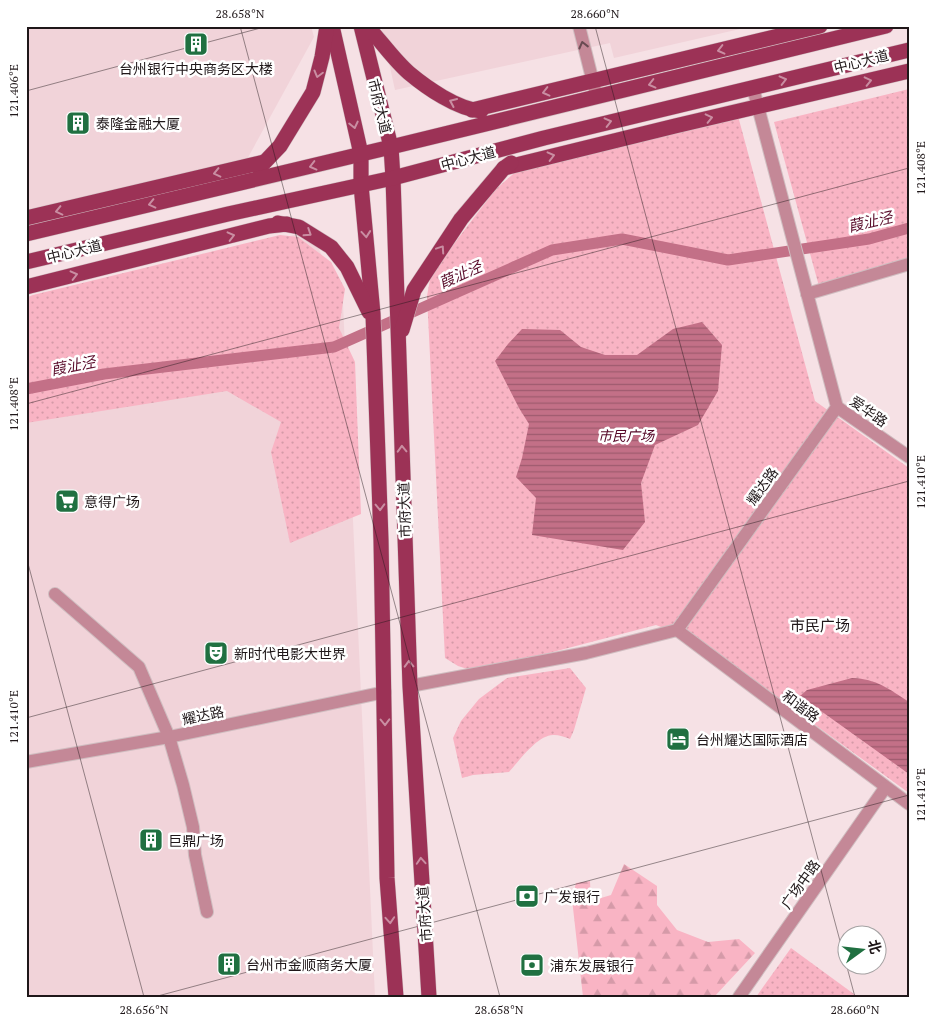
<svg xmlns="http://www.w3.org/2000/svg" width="935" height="1023" viewBox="0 0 935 1023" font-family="'PT Serif','Noto Sans SC',serif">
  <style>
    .built { fill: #f1d3d9 }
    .green { fill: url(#green-dots) }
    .forest { fill: url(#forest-firs) }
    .water { fill: url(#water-rules) }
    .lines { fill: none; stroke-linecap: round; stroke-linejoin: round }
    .canal { stroke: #c37087; stroke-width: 11 }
    .minor-casing { stroke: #cfbdc0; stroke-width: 14 }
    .major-casing { stroke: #cfbdc0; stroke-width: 16 }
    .minor { stroke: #c48897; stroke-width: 12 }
    .major { stroke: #9c3256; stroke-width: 15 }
    .oneway { stroke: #694a52 }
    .oneway2 { stroke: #c98ea2 }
    .ticks { fill: none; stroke: #1f1719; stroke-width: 1; stroke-opacity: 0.45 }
    .labels { text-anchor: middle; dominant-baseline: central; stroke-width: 5; stroke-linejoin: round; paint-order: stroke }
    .street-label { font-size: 14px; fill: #1f1719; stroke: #fff }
    .poi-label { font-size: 14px; fill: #1f1719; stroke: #fff; text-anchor: start }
    .park-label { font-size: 14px; font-style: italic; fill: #550727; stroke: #fff }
    .water-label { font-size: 15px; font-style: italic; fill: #5b0e2c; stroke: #fff }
    .neighbourhood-label { font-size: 15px; fill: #1f1719; stroke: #fff }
    .neatline { fill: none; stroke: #1f1719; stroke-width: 2 }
    .ticks-label { font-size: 12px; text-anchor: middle; fill: #1f1719 }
  </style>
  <defs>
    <pattern id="green-dots" width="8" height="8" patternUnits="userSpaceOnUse" patternTransform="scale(1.25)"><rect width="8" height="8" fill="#f9b4c4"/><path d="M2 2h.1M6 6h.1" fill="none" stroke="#d59aa8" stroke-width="1.8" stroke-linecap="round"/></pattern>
    <pattern id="forest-firs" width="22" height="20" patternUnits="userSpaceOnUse" patternTransform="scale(1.25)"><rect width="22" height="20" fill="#f9b4c4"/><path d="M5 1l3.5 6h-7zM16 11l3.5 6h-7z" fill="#d59aa8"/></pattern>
    <pattern id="water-rules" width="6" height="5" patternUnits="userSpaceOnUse" patternTransform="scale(1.25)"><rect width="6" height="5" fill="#c37087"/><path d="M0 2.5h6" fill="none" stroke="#9e5b6e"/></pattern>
  </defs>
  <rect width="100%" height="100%" fill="#f6e1e5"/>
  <g class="built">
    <polygon points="26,26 311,26 314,37 245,163 26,214"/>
    <polygon points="381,26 753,26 614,58 610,43 395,90"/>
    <polygon points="311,231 343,304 375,997 26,997 26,297"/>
  </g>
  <g class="green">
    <polygon points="909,89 909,264 820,290 774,122"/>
    <polygon points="738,116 815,401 909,468 909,793 705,645 656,625 477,672 458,666 445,658 427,296 431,274 495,190 520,168"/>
    <polygon points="280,235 298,237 331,262 345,289 339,328 355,362 361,514 290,543 271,452 281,422 227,391 26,423 26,298 33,295"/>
    <path d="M570 668 586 688 574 730 570 739C565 737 559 735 554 735 538 734 519 761 509 772L473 775 462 778 453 738 461 721 479 699 507 678Z"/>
    <polygon points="791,948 858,997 756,997"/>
  </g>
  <polygon class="forest" points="624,864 657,886 657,905 677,930 708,942 739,939 755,953 714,997 583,997 572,899 576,883 590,881 591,901 611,895"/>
  <g class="water">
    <polygon points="702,322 722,345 718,391 698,425 655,445 641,483 645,522 623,550 532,535 536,498 516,477 522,458 529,424 519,408 495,361 508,344 522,329 560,330 581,347 605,355 637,355 673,329"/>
    <path d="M852 678C877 679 889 689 909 702V774L800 696 807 690Z"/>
  </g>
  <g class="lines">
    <polyline class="canal" points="26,389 104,374 334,347 552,250 622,239 728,260 869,239 909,228"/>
    <g class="minor-casing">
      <g id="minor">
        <polyline points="579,26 595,90"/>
        <polyline points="807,294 909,264"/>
        <polyline points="837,407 909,457"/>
        <polyline points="55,594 139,667 169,737 183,785 193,827 195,855 207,912"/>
        <polyline points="677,630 909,804"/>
        <polyline points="410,686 586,653 677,630 837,407 753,88"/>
        <polyline points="26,762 169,737 385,692"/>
        <polyline points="739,997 885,788"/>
      </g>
    </g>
    <g class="major-casing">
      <g id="major">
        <polyline points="332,26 361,154 361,185 373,314 381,540 387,878 396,997"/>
        <polyline points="361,26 391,147 393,178 410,686 429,997"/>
        <path d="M367 26C381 41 394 60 409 73 427 88 457 109 481 111"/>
        <polyline points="472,110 820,26"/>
        <polyline points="259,168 280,146 313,92 322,57 327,26"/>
        <polyline points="504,168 675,126 909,71"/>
        <polyline points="26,218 264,162"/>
        <polyline points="278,223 299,227 331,247 347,267 369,312"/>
        <polyline points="26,234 391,147 886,26"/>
        <polyline points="26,262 228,214 393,178 544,138 909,50"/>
        <polyline points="26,287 269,226 287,224"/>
        <polyline points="402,330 414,290 461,219 504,168 511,163"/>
      </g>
    </g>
    <use href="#minor" class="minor"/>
    <use href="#major" class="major"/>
  </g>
  <defs><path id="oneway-chevron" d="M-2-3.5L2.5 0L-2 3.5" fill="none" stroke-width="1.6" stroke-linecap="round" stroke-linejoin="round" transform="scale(1.25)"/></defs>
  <use class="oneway" href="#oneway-chevron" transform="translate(583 45) rotate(-104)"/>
  <g class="oneway2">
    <use href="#oneway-chevron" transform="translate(721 50) rotate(166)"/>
    <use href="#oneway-chevron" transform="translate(318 74) rotate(105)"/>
    <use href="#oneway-chevron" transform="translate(783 80) rotate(-14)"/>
    <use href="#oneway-chevron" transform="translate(868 81) rotate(-13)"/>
    <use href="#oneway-chevron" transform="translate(652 84) rotate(166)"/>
    <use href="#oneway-chevron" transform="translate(546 92) rotate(166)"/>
    <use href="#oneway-chevron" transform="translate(453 102) rotate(-156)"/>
    <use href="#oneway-chevron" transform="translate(709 118) rotate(-13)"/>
    <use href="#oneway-chevron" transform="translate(608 122) rotate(-14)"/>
    <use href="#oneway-chevron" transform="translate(354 125) rotate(77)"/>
    <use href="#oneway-chevron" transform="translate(551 156) rotate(-14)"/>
    <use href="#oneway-chevron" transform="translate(313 166) rotate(166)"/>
    <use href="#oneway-chevron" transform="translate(217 173) rotate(167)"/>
    <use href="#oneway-chevron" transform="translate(152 204) rotate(167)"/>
    <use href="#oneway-chevron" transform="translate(59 211) rotate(167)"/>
    <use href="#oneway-chevron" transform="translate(308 233) rotate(33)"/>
    <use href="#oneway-chevron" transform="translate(366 234) rotate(85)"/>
    <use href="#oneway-chevron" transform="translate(231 236) rotate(-14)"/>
    <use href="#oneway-chevron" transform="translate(441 249) rotate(-56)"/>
    <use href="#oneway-chevron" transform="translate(74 275) rotate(-14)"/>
    <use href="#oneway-chevron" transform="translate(402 449) rotate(-92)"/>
    <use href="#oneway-chevron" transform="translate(380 507) rotate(88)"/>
    <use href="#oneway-chevron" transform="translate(409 664) rotate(-92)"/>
    <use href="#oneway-chevron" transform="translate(385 722) rotate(89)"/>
    <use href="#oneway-chevron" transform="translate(421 861) rotate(-94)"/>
    <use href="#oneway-chevron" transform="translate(390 920) rotate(86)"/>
  </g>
  <path class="ticks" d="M240 26 500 997M595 26 855 997M26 91 268 26M26 404 909 168M26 556 144 997M26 718 909 481M154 997 909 795"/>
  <defs>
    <g id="building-square" transform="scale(1.25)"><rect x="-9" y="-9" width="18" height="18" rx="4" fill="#207041" stroke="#fff"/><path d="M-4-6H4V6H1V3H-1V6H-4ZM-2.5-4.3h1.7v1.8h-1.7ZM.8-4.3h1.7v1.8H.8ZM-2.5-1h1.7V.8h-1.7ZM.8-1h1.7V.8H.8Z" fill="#fff"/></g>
    <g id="supermarket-square" transform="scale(1.25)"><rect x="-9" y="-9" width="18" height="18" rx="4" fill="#207041" stroke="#fff"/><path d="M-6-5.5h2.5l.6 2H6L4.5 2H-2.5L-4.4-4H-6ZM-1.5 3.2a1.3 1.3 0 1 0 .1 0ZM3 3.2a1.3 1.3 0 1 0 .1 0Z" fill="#fff"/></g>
    <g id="theatre-square" transform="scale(1.25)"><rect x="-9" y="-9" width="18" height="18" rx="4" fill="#207041" stroke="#fff"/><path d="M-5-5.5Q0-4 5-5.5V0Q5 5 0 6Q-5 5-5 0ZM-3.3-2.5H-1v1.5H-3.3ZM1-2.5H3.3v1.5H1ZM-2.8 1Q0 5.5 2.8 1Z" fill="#fff"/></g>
    <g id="hotel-square" transform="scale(1.25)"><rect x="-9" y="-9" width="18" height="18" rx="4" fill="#207041" stroke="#fff"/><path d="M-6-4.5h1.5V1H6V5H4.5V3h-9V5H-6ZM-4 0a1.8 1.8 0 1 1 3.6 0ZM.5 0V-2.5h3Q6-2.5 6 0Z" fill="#fff"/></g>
    <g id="bank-square" transform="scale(1.25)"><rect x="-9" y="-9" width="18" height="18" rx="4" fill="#207041" stroke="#fff"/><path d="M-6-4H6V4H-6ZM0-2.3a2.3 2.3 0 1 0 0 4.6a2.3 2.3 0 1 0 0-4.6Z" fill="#fff"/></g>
  </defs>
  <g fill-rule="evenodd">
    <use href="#building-square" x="196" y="44"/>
    <use href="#building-square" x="78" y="123"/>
    <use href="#supermarket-square" x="67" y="501"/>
    <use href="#theatre-square" x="216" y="653"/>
    <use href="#hotel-square" x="678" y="739"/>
    <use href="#building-square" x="151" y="840"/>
    <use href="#bank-square" x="527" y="896"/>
    <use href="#building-square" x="229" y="964"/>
    <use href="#bank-square" x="532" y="965"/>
  </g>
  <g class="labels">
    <g class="street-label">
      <text transform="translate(861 61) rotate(-14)">中心大道</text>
      <text transform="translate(380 106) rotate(76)">市府大道</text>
      <text transform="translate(468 158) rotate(-15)">中心大道</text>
      <text transform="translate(74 251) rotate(-14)">中心大道</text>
      <text transform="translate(869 411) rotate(35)">爱华路</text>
      <text transform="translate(762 486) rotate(-54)">耀达路</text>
      <text transform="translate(404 510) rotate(-92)">市府大道</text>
      <text transform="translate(801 706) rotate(37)">和谐路</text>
      <text transform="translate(203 715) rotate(-12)">耀达路</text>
      <text transform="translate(800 884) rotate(-55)">广场中路</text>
      <text transform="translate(424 914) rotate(-94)">市府大道</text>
    </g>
    <g class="poi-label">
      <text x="196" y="68" text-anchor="middle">台州银行中央商务区大楼</text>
      <text x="96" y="123">泰隆金融大厦</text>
      <text x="84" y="501">意得广场</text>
      <text x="234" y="653">新时代电影大世界</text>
      <text x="696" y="739">台州耀达国际酒店</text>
      <text x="168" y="840">巨鼎广场</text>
      <text x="544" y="896">广发银行</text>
      <text x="246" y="964">台州市金顺商务大厦</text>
      <text x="550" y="965">浦东发展银行</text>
    </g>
    <g class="park-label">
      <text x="626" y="435">市民广场</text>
    </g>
    <g class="water-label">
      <text transform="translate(870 221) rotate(-13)">葭沚泾</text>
      <text transform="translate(460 274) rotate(-24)">葭沚泾</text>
      <text transform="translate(73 365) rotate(-11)">葭沚泾</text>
    </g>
    <g class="neighbourhood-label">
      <text x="820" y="625">市民广场</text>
    </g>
  </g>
  <rect width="935" height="1023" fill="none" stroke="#ffffff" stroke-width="55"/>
  <g transform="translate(862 950) rotate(75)"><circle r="24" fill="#ffffff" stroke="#a5a2a3"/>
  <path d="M0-4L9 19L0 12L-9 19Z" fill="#207041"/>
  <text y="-8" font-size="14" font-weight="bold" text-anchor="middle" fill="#1f1719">北</text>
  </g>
  <rect x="28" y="28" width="880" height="968" class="neatline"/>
  <g class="ticks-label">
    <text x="240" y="18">28.658°N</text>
    <text x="595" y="18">28.660°N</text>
    <text transform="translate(14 91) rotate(-90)" y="4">121.406°E</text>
    <text transform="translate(921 168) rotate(-90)" y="4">121.408°E</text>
    <text transform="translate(14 404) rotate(-90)" y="4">121.408°E</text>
    <text transform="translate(921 482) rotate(-90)" y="4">121.410°E</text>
    <text transform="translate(14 717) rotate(-90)" y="4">121.410°E</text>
    <text transform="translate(921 795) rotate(-90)" y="4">121.412°E</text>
    <text x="144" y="1014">28.656°N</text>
    <text x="499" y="1014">28.658°N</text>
    <text x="855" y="1014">28.660°N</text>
  </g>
</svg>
